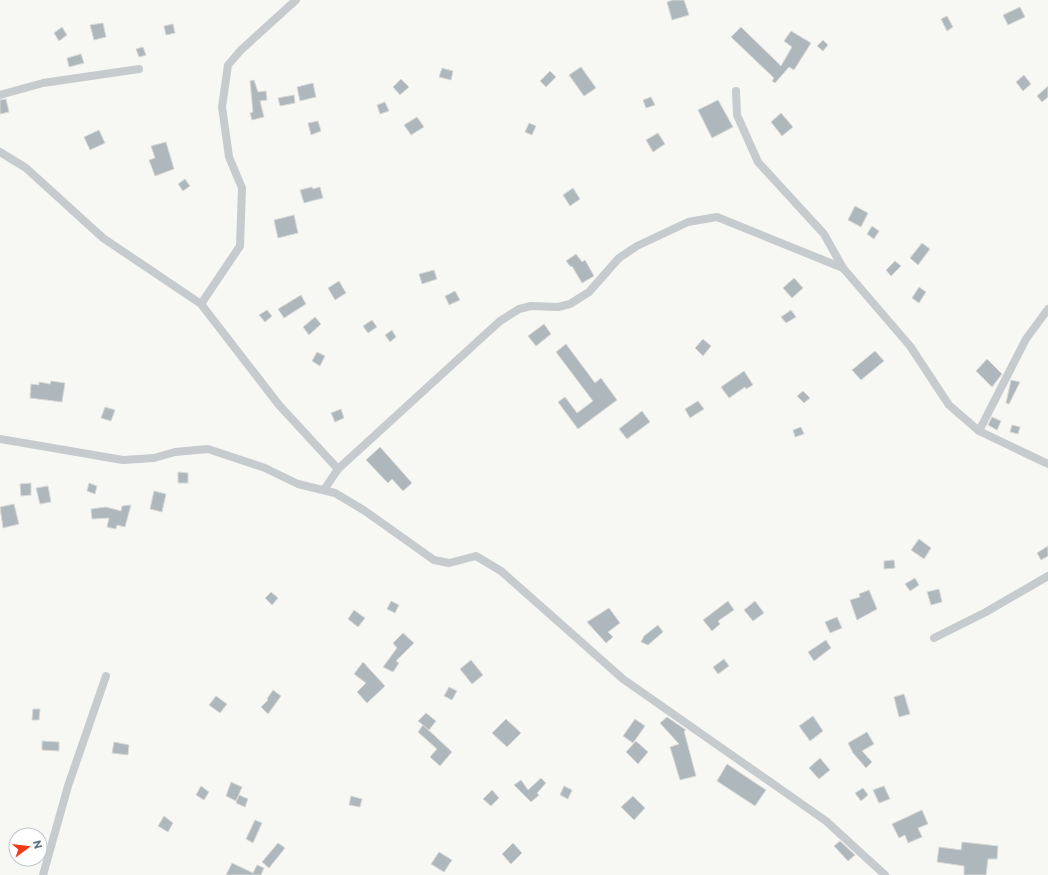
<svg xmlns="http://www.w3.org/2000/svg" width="1048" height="875" viewBox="0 0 1048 875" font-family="Commissioner,sans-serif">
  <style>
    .building { fill: #adb7bc; stroke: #d9d9d6 }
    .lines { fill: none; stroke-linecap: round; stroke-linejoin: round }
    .minor { stroke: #c6cbce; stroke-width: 8 }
  </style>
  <rect width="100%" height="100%" fill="#f7f7f4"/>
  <g class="building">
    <polygon points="673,0 684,0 689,15 672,20 667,2"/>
    <polygon points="1020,7 1025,17 1008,25 1003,15"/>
    <polygon points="947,16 953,27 947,31 941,19"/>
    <polygon points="103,23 106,37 94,40 90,25"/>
    <polygon points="173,24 175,33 166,35 164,26"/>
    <polygon points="62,27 67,35 59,41 54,33"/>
    <polygon points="741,27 781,66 792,47 784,41 791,31 811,43 794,70 789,67 775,83 772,81 774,78 731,37"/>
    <polygon points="823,40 828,45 823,51 817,46"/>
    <polygon points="143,47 146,55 139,57 136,49"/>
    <polygon points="81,54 84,63 69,67 67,58"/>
    <polygon points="581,67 596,88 584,96 569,75"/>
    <polygon points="442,68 453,71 451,80 439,77"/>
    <polygon points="550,71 556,77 546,87 540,81"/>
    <polygon points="1024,75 1031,84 1023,91 1016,82"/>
    <polygon points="401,79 409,87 400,95 393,87"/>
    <polygon points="254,80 258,92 266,91 267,100 260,101 264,117 252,120 250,113 253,112 250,81"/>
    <polygon points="313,83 316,97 300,101 297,87"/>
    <polygon points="1048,86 1048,97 1042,102 1037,96"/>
    <polygon points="294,95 295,103 280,106 278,98"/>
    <polygon points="651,97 655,105 646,108 643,100"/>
    <polygon points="6,99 9,112 0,114 0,100"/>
    <polygon points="718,100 733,127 712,138 698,110"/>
    <polygon points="385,102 389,111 380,114 377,105"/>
    <polygon points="781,113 793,127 782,136 771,122"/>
    <polygon points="417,117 424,127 411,135 404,125"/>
    <polygon points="318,121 321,131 311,135 308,123"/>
    <polygon points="529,123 536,126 532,135 525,132"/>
    <polygon points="99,130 105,143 90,150 84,137"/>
    <polygon points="658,133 665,144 653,152 646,140"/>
    <polygon points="166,142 174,169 155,176 149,160 155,158 151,146"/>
    <polygon points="185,179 190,186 183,191 178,184"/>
    <polygon points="312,187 313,189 320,187 323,198 304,203 300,190"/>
    <polygon points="573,188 580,199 570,206 563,195"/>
    <polygon points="855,206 868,213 861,227 848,220"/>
    <polygon points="294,215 298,233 278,238 274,220"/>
    <polygon points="872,226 879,231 874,239 867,234"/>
    <polygon points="922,243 930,249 918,265 910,258"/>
    <polygon points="576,254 582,262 585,260 594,276 582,283 572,266 571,267 566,261"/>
    <polygon points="895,261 901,266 891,276 886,270"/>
    <polygon points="434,270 437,279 422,284 419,274"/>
    <polygon points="794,278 803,288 792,298 783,288"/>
    <polygon points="339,281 346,293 335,300 328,288"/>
    <polygon points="919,287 926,292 919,303 912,298"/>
    <polygon points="455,291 460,300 449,305 445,296"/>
    <polygon points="301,295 306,304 284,318 278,309"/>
    <polygon points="267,310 272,316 265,322 259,315"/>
    <polygon points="791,310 796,317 786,323 781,317"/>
    <polygon points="315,317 321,324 309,335 303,327"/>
    <polygon points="372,320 377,327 368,333 363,326"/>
    <polygon points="544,324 551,334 536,346 528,336"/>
    <polygon points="392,330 396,337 390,342 385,335"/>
    <polygon points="703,339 711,346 703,356 695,348"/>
    <polygon points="566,344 595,383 601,378 617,400 578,429 558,402 565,397 577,413 593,401 556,352"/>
    <polygon points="875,351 884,361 861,380 852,370"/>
    <polygon points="317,352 325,356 320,366 312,361"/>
    <polygon points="987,359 1002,374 992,387 976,371"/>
    <polygon points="744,371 753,385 746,389 745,387 729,398 721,387"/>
    <polygon points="1011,380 1020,382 1009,404 1006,403"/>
    <polygon points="51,381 65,383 62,402 30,398 31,384 39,385 39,382 50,384"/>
    <polygon points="803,391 810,398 804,403 797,396"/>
    <polygon points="698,401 704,409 690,418 685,409"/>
    <polygon points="105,407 115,410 111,421 101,418"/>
    <polygon points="341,409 344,418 335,422 331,413"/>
    <polygon points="642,411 650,422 627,439 619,429"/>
    <polygon points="992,417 1001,421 997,430 988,425"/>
    <polygon points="1012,425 1020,427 1018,434 1010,432"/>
    <polygon points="801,427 804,434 795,437 793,430"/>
    <polygon points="380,447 412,483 403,491 392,479 388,483 366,460"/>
    <polygon points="178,472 188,473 188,483 178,483"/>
    <polygon points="31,483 31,495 21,496 20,484"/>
    <polygon points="89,483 97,486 95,494 87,491"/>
    <polygon points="48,486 51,502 40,504 36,488"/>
    <polygon points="154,491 166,494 162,512 150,509"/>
    <polygon points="14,504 19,524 3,528 0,507"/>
    <polygon points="131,505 125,527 117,525 116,529 107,527 109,518 92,519 91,509 106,507 121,511 122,506"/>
    <polygon points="919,539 931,548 924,559 911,550"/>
    <polygon points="1048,546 1048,556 1041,560 1037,553"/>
    <polygon points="894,560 895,568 884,569 884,561"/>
    <polygon points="915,578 919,585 910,591 905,584"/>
    <polygon points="939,589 942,602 931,605 927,592"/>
    <polygon points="869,590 877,609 857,620 850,600 860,597 859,594"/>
    <polygon points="271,592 278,598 272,605 265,598"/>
    <polygon points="391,601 399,605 395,613 387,609"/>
    <polygon points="728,601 734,610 718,621 720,624 712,631 703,620"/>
    <polygon points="755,601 764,613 753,621 744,610"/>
    <polygon points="609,608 620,623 608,632 613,637 606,643 587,622"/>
    <polygon points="354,610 365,618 358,627 348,619"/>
    <polygon points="837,617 842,628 830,633 825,622"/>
    <polygon points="658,625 663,632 648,645 641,642 644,636"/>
    <polygon points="403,633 414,643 396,661 399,663 393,672 383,667 397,648 393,643"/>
    <polygon points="826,640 831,648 814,661 808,652"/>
    <polygon points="724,659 729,666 718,674 713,667"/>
    <polygon points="471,660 483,675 472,684 460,669"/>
    <polygon points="363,662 385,686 367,703 357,692 366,683 354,674"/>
    <polygon points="449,687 457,691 452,700 444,696"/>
    <polygon points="273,690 281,696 268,714 261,707 268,700 267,699"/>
    <polygon points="904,694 910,714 899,717 894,697"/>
    <polygon points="216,696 227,704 220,713 209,705"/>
    <polygon points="33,709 40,709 39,720 32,720"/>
    <polygon points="426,713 436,721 429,730 418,721"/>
    <polygon points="813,716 823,731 810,741 799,726"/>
    <polygon points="667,717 686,730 684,731 696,776 680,780 670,747 679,744 660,723"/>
    <polygon points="506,719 521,733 507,747 492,733"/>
    <polygon points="635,719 645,726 633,743 623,736"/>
    <polygon points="423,725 452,752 440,766 430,757 437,749 418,732"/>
    <polygon points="867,732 874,744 862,751 872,762 866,768 853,753 848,743"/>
    <polygon points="42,741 59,742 59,751 42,750"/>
    <polygon points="636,741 648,752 638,764 626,752"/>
    <polygon points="114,742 129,745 128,755 112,753"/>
    <polygon points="820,758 830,770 819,779 809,768"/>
    <polygon points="727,764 766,790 755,806 717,781"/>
    <polygon points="541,778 546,783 537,793 539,795 531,802 514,785 521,780 528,790"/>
    <polygon points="231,782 242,787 236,801 226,796"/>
    <polygon points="201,786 209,792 204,800 196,795"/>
    <polygon points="564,786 572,790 568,799 560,795"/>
    <polygon points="884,786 890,799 879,803 873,790"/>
    <polygon points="863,788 868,795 861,801 855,793"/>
    <polygon points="492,790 499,798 491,806 483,799"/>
    <polygon points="239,795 248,799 245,807 236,803"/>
    <polygon points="351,796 362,799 360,807 349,805"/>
    <polygon points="633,796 645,808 634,820 621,807"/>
    <polygon points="922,810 928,824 918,828 922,837 908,843 905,835 899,838 892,824"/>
    <polygon points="164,816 173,823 168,832 158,826"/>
    <polygon points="255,820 262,823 253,843 246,839"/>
    <polygon points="840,841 855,855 848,861 834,846"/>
    <polygon points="962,842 998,846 997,859 988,859 986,875 964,875 964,866 937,862 939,847 961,850"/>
    <polygon points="278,843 285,848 269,868 262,862"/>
    <polygon points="513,843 522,853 511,864 502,854"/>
    <polygon points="439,852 452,860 444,872 431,864"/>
    <polygon points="232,863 253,873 257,865 264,868 261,875 226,875"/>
  </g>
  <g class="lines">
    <g class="minor">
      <polyline points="736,91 737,115 758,162 824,234 843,268"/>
      <polyline points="0,95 43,83 139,69"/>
      <polyline points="0,152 26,168 103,238 201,304 279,405 338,469"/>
      <polyline points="201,304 240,246 242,188 229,157 222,107 228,65 241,50 296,0"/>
      <polyline points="979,431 1026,339 1048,309"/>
      <polyline points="0,439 123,460 154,458 175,452 208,449 265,468 298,484 335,493 365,511 434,560 449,563 476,556 501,571 623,679 826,821 885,875"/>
      <polyline points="324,490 338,469 500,321 519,309 531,306 558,307 570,304 589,292 619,258 637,246 688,222 717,217 843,268 910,346 949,405 979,431 1048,464"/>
      <polyline points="934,638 986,612 1048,576"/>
      <polyline points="43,875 68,786 106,676"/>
    </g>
  </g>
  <g transform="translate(28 847) rotate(75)"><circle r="19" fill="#ffffff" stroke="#bfc8cd"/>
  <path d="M0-3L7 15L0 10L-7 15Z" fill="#f33818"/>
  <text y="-6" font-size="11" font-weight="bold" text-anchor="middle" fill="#5f7582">N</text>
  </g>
</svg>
